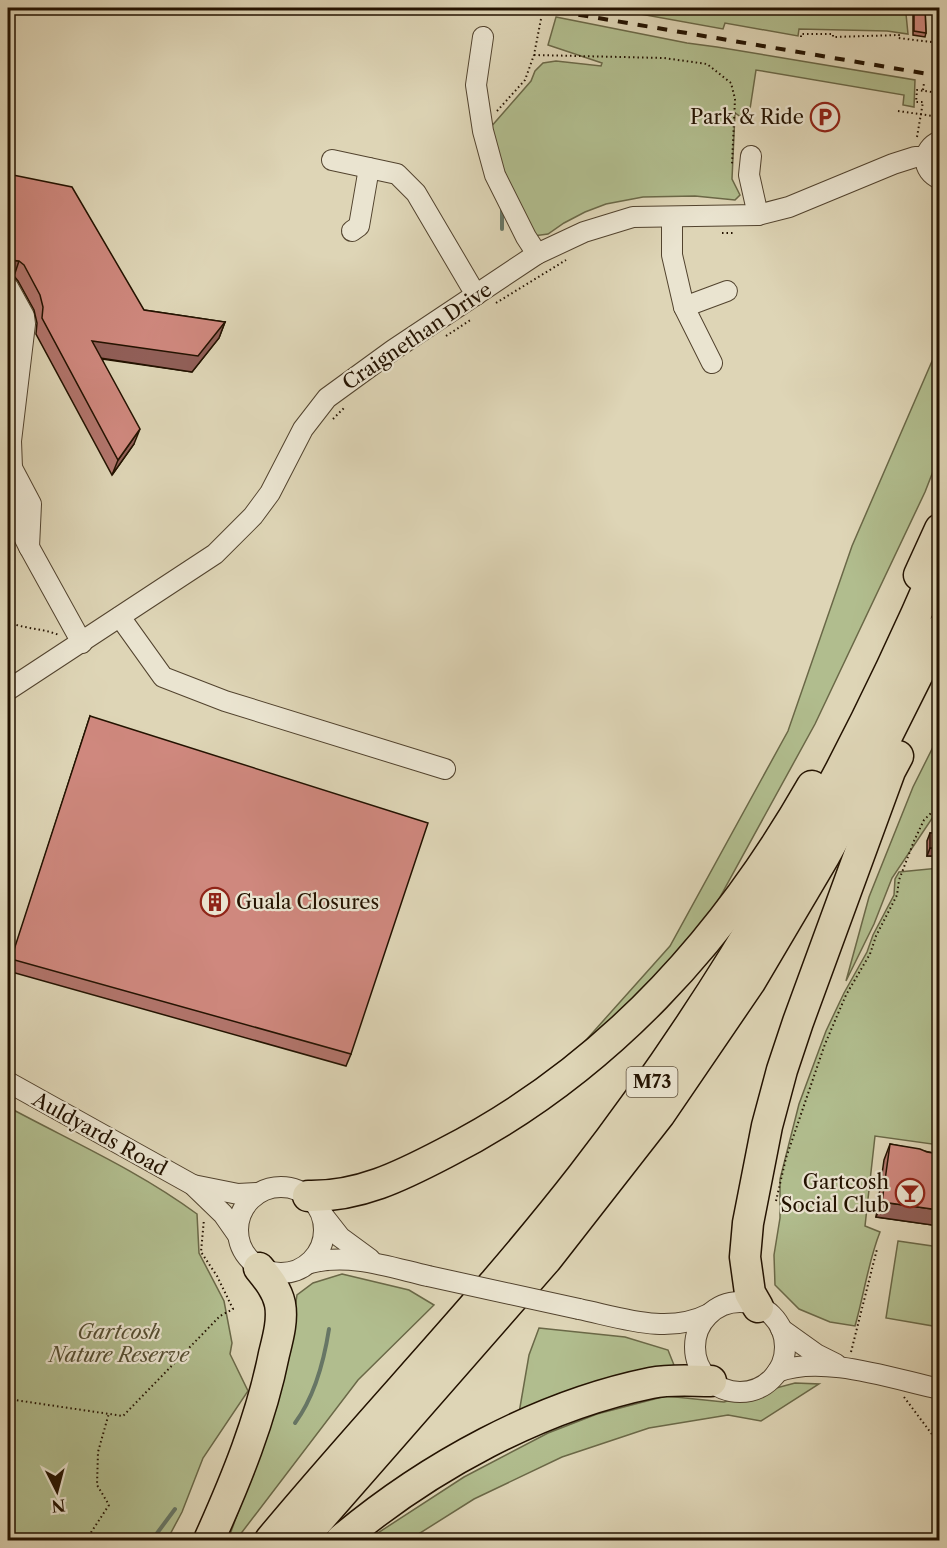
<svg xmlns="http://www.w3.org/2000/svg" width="947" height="1548" viewBox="0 0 947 1548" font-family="'Libre Caslon Text',serif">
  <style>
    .green { fill: #b1bd8e; stroke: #6a6847; stroke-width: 1.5 }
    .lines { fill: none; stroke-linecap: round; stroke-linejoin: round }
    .stream { stroke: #677665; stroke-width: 4 }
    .minor-casing { stroke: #52432e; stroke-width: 22 }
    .highway-casing { stroke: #231200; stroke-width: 33 }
    .path { stroke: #231200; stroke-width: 2; stroke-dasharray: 1.5 3; stroke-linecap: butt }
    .minor { stroke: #eae4d0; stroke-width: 20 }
    .highway { stroke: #ded5b6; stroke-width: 30 }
    .rail { stroke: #231200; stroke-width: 4; stroke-dasharray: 10 10; stroke-linecap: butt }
    .minor-bridge-casing { stroke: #52432e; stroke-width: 22; stroke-linecap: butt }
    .minor-bridge { stroke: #eae4d0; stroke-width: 20 }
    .wall { fill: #b2756c; stroke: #231200; stroke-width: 1.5 }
    .shaded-wall { fill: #915f58; stroke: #231200; stroke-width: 1.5 }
    .building { fill: #cf887e; stroke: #231200; stroke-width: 1.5 }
    .labels { text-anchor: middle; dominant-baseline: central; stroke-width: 4.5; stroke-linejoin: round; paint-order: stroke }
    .shield { fill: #eae4d0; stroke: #5f513e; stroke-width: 1.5 }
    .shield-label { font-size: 18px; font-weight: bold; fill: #231200 }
    .poi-label { font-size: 20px; fill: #231200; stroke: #eae4d0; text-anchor: end }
    .street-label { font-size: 20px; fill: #231200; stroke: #eae4d0 }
    .park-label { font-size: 20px; font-style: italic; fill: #554e32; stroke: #eae4d0 }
  </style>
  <rect width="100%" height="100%" fill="#ded5b6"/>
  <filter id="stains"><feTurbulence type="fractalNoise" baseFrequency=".00333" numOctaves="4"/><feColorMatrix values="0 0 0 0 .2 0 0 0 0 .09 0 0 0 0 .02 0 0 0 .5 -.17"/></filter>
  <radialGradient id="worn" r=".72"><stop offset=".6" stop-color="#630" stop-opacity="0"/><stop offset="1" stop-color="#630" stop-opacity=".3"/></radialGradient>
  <g class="green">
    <polygon points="607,8 694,8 710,12 711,8 859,8 906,14 908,34 887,31 799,29 798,36 725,23 723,29"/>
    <polygon points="556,17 687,43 717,47 915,80 914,107 903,105 904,95 756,70 748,122 735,113 732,179 740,195 735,200 695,196 643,197 606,204 585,212 564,223 548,234 526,237 490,128 531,81 535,71 543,63 556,61 601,66 602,63 548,45"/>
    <polygon points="939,345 939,456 925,492 815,724 714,908 625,1025 570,1058 670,946 788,731 852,546"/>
    <polygon points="939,735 939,808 892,878 874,924 846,981 869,897 913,787"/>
    <path d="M939 868V1145L875 1136 865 1226 880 1232C868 1262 864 1295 855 1326L830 1322 799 1309 775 1285 774 1255 780 1218V1179L799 1104 826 1031 844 993 867 952 873 935 894 895 895 879 899 872Z"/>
    <path d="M8 1107C71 1141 139 1171 197 1214L199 1253 224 1301 232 1343 230 1354 248 1391 203 1458 182 1512 167 1540H8Z"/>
    <polygon points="898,1241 939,1247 939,1327 886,1318"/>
    <polygon points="342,1274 409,1290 434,1305 358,1380 236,1540 228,1540 245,1493 287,1361 297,1295 313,1283"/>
    <polygon points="539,1328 625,1337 668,1350 674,1365 659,1372 519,1413 529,1355"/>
    <polygon points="795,1383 819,1384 761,1421 728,1415 649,1428 562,1457 474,1499 409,1540 367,1540 464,1477 548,1433 597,1414 666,1396 724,1402"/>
  </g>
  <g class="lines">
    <g class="stream">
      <polyline points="502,229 502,207"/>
      <path d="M295 1423C315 1396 324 1361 329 1329"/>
      <polyline points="152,1540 175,1509"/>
    </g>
    <g class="minor-casing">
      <g id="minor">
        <polyline points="483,37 476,85 483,131 495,175 526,237 537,254"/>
        <path d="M940 141C921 149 921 171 940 179"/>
        <polyline points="751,156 749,175 758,215"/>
        <polyline points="332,160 397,174 416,193 476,295"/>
        <polyline points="672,217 672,255 684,307 712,363"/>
        <polyline points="352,231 359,226 369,168"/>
        <polyline points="8,287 24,316 25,324 11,441 12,468"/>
        <polyline points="684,307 727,291"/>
        <polygon points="12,468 31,504 29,547 12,513"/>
        <polyline points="29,547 82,643"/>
        <polyline points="120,617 163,677 225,701 445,769"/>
        <polyline points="8,690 215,554 253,516 270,493 303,429 327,398 393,350 537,254 584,232 633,217 758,215 789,207 893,164 915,157 925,157"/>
        <polyline points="8,1082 193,1185 223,1214 237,1234"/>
        <polyline points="193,1185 238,1194 257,1193"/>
        <circle cx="281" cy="1230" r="43"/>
        <polyline points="322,1214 340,1237 370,1259"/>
        <path d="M310 1263C351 1253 389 1267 428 1276"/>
        <circle cx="740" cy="1347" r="45"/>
        <path d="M579 1309C622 1318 668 1335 709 1314"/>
        <polyline points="781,1329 816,1354 836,1364"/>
        <path d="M777 1372C822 1354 893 1379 940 1389"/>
      </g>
    </g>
    <g class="highway-casing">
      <g id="highway">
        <polyline points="919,575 940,529"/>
        <path d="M308 1196C359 1197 401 1176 445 1153 604 1072 724 940 812 786"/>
        <polyline points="758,1307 750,1293 745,1257 748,1223 767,1126 782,1070 798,1022 890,771 898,756"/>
        <path d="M209 1540C236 1480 261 1419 274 1354 278 1338 283 1320 280 1304 277 1290 268 1279 259 1268"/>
        <path d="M270 1540C372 1417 484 1302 582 1176 728 987 846 779 940 560"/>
        <polyline points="301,1540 546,1260 660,1114 750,982 825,855 854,802 940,630"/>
        <path d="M341 1540C428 1467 539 1406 651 1383 671 1379 691 1381 711 1381"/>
      </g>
    </g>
    <g class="path">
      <polyline points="801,37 801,34 833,34 833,37 899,35 898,38 940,43"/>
      <polyline points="534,55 664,58 707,64 731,83 735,99 732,164"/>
      <polyline points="937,60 937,57 940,58"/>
      <polyline points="923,90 924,83"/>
      <polyline points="497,111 525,80 534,55 541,19"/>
      <polyline points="898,111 940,117"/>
      <polyline points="917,137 923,102 916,102 917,90 940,93"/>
      <polyline points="722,233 734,233"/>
      <polyline points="496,303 566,260"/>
      <polyline points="446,336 472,319"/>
      <polyline points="333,419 344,408"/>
      <path d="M8 622C24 629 42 628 59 635"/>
      <polyline points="776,1201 786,1158 825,1044 846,995 870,954 876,936 897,895 899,880 914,841 924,820 940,804"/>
      <polyline points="851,1352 877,1249"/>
      <polyline points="904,1397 940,1445"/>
      <polyline points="8,1399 123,1416 220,1316 233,1309 217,1276 201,1252 204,1219"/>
      <polyline points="86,1540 109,1505 97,1485 98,1452 109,1413"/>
    </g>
    <use href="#minor" class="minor"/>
    <use href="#highway" class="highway"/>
    <polyline class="rail" points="539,8 940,76"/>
    <g class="minor-bridge-casing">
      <polyline id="minor-bridge" points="428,1276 579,1309"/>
    </g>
    <use href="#minor-bridge" class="minor-bridge"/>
  </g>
  <g class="wall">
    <polygon points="913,8 925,8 926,33 925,37 913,35"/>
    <polygon points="8,174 144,310 225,322 219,338 192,372 102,359 134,444 112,475 36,334 37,323 34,310 18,281 14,276 8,276"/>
    <polygon points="90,716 351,1054 346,1066 8,971"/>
    <polygon points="930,833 939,833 939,856 927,856 927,841"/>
    <polygon points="890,1144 939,1154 939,1226 876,1217 884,1160"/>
  </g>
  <g class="shaded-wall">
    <polygon points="10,260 19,261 14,276 8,276 8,268"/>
    <polygon points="225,322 219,338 192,372 87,356 92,341"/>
    <polygon points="140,429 134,444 112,475 118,460"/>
    <polygon points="930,848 939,848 939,856 927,856"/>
    <polygon points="882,1202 939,1210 939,1226 876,1217"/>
  </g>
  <g class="building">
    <polygon points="914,8 925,8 926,33 914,31"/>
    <polygon points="8,174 72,187 144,310 225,322 198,356 92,341 140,429 118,460 42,318 43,307 40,295 24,265 19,261 10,260 8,255"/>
    <polygon points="90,716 428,823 351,1054 11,959"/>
    <rect x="930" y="833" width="9" height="15"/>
    <polygon points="890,1144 920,1149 927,1152 939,1154 939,1210 882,1202"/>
  </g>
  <defs>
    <g id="parking-ring" transform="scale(1.5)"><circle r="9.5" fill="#eae4d0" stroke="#8f2418" stroke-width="1.5"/><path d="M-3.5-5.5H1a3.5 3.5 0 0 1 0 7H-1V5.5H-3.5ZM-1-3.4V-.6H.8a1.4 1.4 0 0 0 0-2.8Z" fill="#8f2418"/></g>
    <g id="building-ring" transform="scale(1.5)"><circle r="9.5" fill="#eae4d0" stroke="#8f2418" stroke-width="1.5"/><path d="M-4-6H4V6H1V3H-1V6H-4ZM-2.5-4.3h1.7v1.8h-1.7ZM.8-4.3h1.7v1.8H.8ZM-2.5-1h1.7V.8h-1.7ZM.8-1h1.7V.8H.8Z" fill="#8f2418"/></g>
    <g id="bar-ring" transform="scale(1.5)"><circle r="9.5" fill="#eae4d0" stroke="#8f2418" stroke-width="1.5"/><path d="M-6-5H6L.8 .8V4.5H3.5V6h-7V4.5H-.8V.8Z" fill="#8f2418"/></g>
  </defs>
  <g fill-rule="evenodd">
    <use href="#parking-ring" x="825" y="117"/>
    <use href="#building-ring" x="215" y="902"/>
    <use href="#bar-ring" x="910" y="1193"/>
  </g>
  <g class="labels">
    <rect class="shield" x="626.5" y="1067" width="51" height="30" rx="4.5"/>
    <g class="shield-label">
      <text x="652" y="1082">M73</text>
    </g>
    <g class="poi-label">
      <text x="804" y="117">Park &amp; Ride</text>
      <text x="236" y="902" text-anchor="start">Guala Closures</text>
      <text x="889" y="1182">Gartcosh<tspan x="889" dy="23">Social Club</tspan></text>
    </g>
    <g class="street-label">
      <text transform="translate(417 336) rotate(-34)">Craignethan Drive</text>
      <text transform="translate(100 1134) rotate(29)">Auldyards Road</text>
    </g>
    <g class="park-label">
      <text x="119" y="1332">Gartcosh<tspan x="119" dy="23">Nature Reserve</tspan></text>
    </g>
  </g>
  <rect width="947" height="1548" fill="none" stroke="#ded5b6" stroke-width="30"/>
  <rect x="9" y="9" width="929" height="1530" fill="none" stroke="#231200" stroke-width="3"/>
  <rect x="15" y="15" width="917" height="1518" fill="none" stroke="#231200" stroke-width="1.5"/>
  <g transform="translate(57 1491) rotate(174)" stroke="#eae4d0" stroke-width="4.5" paint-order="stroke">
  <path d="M0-4.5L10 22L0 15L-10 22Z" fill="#231200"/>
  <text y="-9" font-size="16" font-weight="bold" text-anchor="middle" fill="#231200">N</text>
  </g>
  <rect width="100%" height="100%" filter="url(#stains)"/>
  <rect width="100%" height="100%" fill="url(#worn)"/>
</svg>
